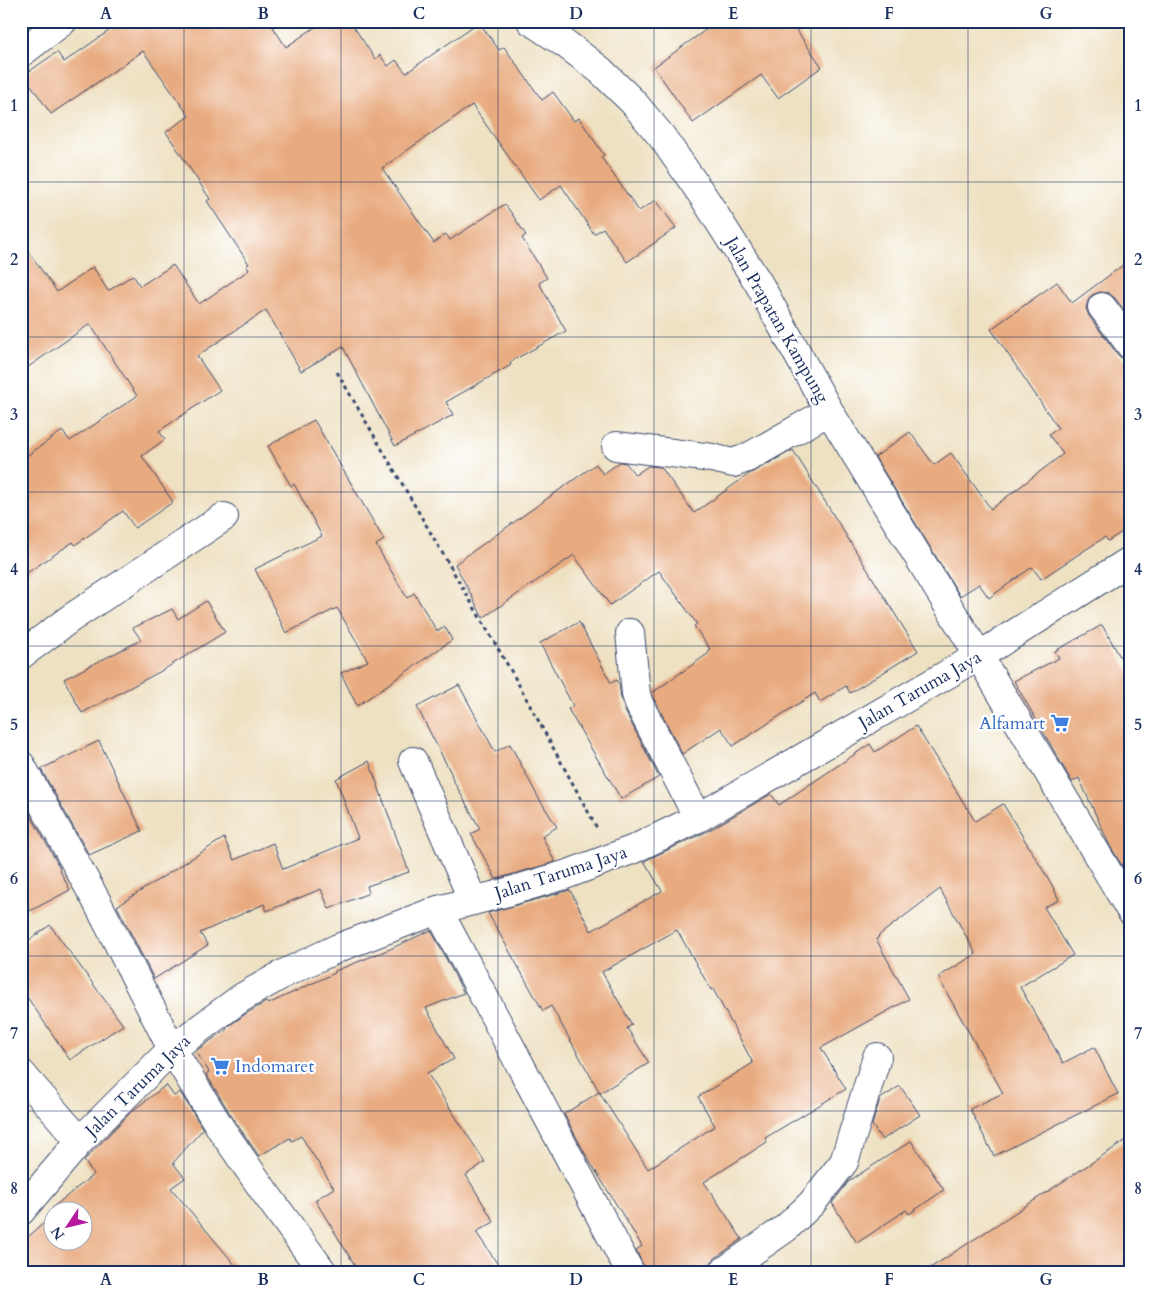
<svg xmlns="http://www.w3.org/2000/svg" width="1152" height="1293" viewBox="0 0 1152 1293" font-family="Cardo,serif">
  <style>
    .building { fill: #e8aa7f }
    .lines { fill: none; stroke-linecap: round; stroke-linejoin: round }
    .minor-casing { stroke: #3b4a6d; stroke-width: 30 }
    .major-casing { stroke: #3b4a6d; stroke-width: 30 }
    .path { stroke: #3b4a6d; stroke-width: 3; stroke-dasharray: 4 4; stroke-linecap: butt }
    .minor { stroke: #fff; stroke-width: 28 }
    .major { stroke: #fff; stroke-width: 28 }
    .grid { fill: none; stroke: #1b2f5e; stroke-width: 1; stroke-opacity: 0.55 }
    .labels { text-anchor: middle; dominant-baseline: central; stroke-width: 4.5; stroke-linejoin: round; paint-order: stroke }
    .street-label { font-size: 18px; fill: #1b2f5e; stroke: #fff }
    .shop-label { font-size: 18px; fill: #366cbe; stroke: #fff; text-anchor: end }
    .neatline { fill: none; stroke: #1b2f5e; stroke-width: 2 }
    .grid-label { font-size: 16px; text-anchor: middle; font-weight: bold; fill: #1b2f5e }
  </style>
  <rect width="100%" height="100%" fill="#fff"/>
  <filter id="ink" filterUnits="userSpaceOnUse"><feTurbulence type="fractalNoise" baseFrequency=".02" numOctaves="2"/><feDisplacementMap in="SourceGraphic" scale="10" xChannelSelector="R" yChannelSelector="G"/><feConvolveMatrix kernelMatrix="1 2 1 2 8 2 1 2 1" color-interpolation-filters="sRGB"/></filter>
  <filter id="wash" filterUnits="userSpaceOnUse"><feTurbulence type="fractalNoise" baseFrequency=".0096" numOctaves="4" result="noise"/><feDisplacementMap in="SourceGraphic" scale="20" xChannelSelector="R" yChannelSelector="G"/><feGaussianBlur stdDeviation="1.12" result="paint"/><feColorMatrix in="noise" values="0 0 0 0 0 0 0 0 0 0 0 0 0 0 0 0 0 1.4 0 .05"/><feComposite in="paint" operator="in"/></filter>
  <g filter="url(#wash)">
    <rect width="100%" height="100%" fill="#eee1c2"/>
    <g id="blocks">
      <g class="building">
        <polygon points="123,21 269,21 286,47 324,21 350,21 375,59 380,55 388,66 396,60 406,73 479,22 499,50 504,47 542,100 553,92 574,121 579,118 604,155 601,157 639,211 656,200 676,228 627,262 603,228 594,234 561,185 539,200 472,105 382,168 434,243 446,234 450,240 505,204 526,235 522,238 547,278 539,283 566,331 510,362 511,365 446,402 453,415 395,446 343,347 301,371 266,310 197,356 220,390 159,431 165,439 142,456 173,502 135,528 123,511 75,545 73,542 21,577 21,460 62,431 70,441 137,396 90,324 21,372 21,241 57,292 93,267 108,291 133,275 140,286 173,265 199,304 249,270 246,265 249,264 207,201 210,199 166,132 189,116 143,51 51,114 24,75 57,52 64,62"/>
        <polygon points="718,21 790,21 822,67 778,98 761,75 693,123 654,67"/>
        <polygon points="1131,259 1131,319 1115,298 1108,293 1100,292 1092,295 1088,301 1086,308 1089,316 1118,355 1124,360 1131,361 1131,526 1108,541 1105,537 1041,579 1032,567 989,598 979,584 960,596 875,457 910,432 934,465 951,453 991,509 1063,454 1049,435 1058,428 991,329 1057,282 1072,303"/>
        <polygon points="314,420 384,540 376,545 407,598 414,593 437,631 445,627 452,640 357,706 341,673 368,661 337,608 286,633 255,569 322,536 294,484 291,486 268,446"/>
        <polygon points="793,450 918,651 850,693 846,686 820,702 815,693 733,746 721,728 682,754 654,698 652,693 709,653 708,650 710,649 694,626 697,624 659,571 610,605 574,555 483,618 455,564 596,464 603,474 620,462 626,463 635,475 648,466 661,467 694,513 749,474"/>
        <polygon points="206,601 225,632 163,670 82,713 64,679 141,640 133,628 172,609 178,619"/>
        <polygon points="579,622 611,683 617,680 619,684 621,698 625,711 659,777 621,799 568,709 573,706 540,643"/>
        <polygon points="1102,625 1131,676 1131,880 1110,846 1079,778 1072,782 1014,681 1059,658 1055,651"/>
        <polygon points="459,685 495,752 510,744 538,797 557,827 542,836 555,862 496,879 471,834 480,829 451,776 452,775 417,707"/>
        <polygon points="916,726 975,821 1003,804 1052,885 1059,900 1044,907 1073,955 1020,987 1063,1063 1094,1047 1118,1094 994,1156 970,1109 1003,1093 938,977 976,954 940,889 878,936 879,937 876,939 909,999 821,1048 846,1089 765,1138 767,1142 704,1182 742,1239 714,1259 709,1265 708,1272 646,1272 636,1250 642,1246 587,1157 564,1114 599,1092 648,1169 715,1126 698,1097 753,1063 713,989 711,990 677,930 602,972 632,1025 627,1028 649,1063 600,1093 551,1006 543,1011 488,913 570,890 591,931 662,891 644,861 706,832 771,794 779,805 870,744 875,752"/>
        <polygon points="99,741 142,831 89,855 41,769"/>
        <polygon points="369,761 409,872 367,886 369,893 329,909 321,889 267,911 264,904 200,933 208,945 154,979 117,906 224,838 234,860 273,843 283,869 358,838 336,779"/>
        <polygon points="21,798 60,868 59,869 70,890 30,911 21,894"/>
        <polygon points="50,925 123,1025 70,1060 21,988 21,946"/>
        <polygon points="431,930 464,993 426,1008 454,1059 427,1073 485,1162 466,1175 494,1222 476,1232 503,1272 359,1272 315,1200 334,1188 301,1136 292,1141 290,1138 259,1156 234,1120 206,1074 209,1072 196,1051 227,1029 226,1028 247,1013 266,1002 268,1004 335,973 335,971 390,949"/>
        <polygon points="166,1085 174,1096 180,1092 203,1129 173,1163 185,1178 171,1188 241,1272 33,1272 21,1259 21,1243 52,1216 52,1240 82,1240 82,1210 55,1210 52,1208 94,1174 84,1161 92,1152 132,1111"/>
        <polygon points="900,1086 920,1115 882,1140 872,1125 880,1099"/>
        <polygon points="1131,1137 1131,1272 924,1272 1047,1192"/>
        <polygon points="911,1141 944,1190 909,1214 906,1210 857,1243 832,1203 849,1181"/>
      </g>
    </g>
  </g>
  <g filter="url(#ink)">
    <use href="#blocks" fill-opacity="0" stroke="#3b4a6d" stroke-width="1"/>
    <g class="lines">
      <g class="minor-casing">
        <g id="minor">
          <polyline points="531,21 567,45 600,70 633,102 662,137 703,196 759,284 829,411 979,656 1131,911"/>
          <polyline points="21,53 63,21"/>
          <polyline points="1102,307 1131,346"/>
          <polyline points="616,446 712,458 733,463 747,458 829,411"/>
          <polyline points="630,633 636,694 639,704 698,818"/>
          <polyline points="21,655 71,618 224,517"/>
          <polyline points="413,761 473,901"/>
          <polyline points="21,765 96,900 172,1049 221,1129 264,1191 323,1272"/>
          <polyline points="438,910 630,1272"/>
          <polyline points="21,1073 80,1141"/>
          <polyline points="723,1272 786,1228 812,1203 844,1162 877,1057"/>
        </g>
      </g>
      <g class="major-casing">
        <polyline id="major" points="21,1211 80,1141 172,1049 241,998 285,973 338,948 438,910 504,893 568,874 634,849 698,818 979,656 1131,560"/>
      </g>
      <polyline class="path" points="337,372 514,676 597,828"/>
      <use href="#minor" class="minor"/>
      <use href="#major" class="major"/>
    </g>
  </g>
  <path class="grid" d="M184 21V1272M341 21V1272M498 21V1272M654 21V1272M811 21V1272M968 21V1272M21 182H1131M21 337H1131M21 492H1131M21 646H1131M21 801H1131M21 956H1131M21 1111H1131"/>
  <defs>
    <g id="supermarket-bare" transform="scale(1.5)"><path d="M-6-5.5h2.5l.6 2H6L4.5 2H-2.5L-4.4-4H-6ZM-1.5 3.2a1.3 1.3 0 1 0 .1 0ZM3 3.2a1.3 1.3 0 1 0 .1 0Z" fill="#3f7fe0" stroke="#fff" stroke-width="2.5" paint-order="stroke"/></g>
  </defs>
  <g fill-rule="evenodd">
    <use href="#supermarket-bare" x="1060" y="723"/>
    <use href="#supermarket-bare" x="220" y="1066"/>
  </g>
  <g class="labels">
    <g class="street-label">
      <text transform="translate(777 320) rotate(60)">Jalan Prapatan Kampung</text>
      <text transform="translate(920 690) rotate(-30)">Jalan Taruma Jaya</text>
      <text transform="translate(561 873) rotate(-18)">Jalan Taruma Jaya</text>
      <text transform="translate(138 1086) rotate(-44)">Jalan Taruma Jaya</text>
    </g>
    <g class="shop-label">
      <text x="1045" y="723">Alfamart</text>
      <text x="235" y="1066" text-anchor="start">Indomaret</text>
    </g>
  </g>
  <rect width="1152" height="1293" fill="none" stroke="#fff" stroke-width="55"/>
  <g transform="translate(68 1226) rotate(235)"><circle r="24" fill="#ffffff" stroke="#a4acbf"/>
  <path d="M0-4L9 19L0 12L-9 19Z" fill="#b5179e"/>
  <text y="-8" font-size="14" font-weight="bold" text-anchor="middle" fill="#1b2f5e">N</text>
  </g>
  <rect x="28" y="28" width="1096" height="1238" class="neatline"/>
  <g class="grid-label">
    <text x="106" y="19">A</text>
    <text x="263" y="19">B</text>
    <text x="419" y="19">C</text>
    <text x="576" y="19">D</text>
    <text x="733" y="19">E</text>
    <text x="889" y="19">F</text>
    <text x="1046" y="19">G</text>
    <text x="14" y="111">1</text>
    <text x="1138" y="111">1</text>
    <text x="14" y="265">2</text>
    <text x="1138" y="265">2</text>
    <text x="14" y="420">3</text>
    <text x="1138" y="420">3</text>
    <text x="14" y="575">4</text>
    <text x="1138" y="575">4</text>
    <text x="14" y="730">5</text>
    <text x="1138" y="730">5</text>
    <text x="14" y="884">6</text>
    <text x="1138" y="884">6</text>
    <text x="14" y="1039">7</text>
    <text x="1138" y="1039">7</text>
    <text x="14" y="1194">8</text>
    <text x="1138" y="1194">8</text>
    <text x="106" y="1285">A</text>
    <text x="263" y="1285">B</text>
    <text x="419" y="1285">C</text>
    <text x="576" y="1285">D</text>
    <text x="733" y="1285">E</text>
    <text x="889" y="1285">F</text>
    <text x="1046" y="1285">G</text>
  </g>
</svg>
